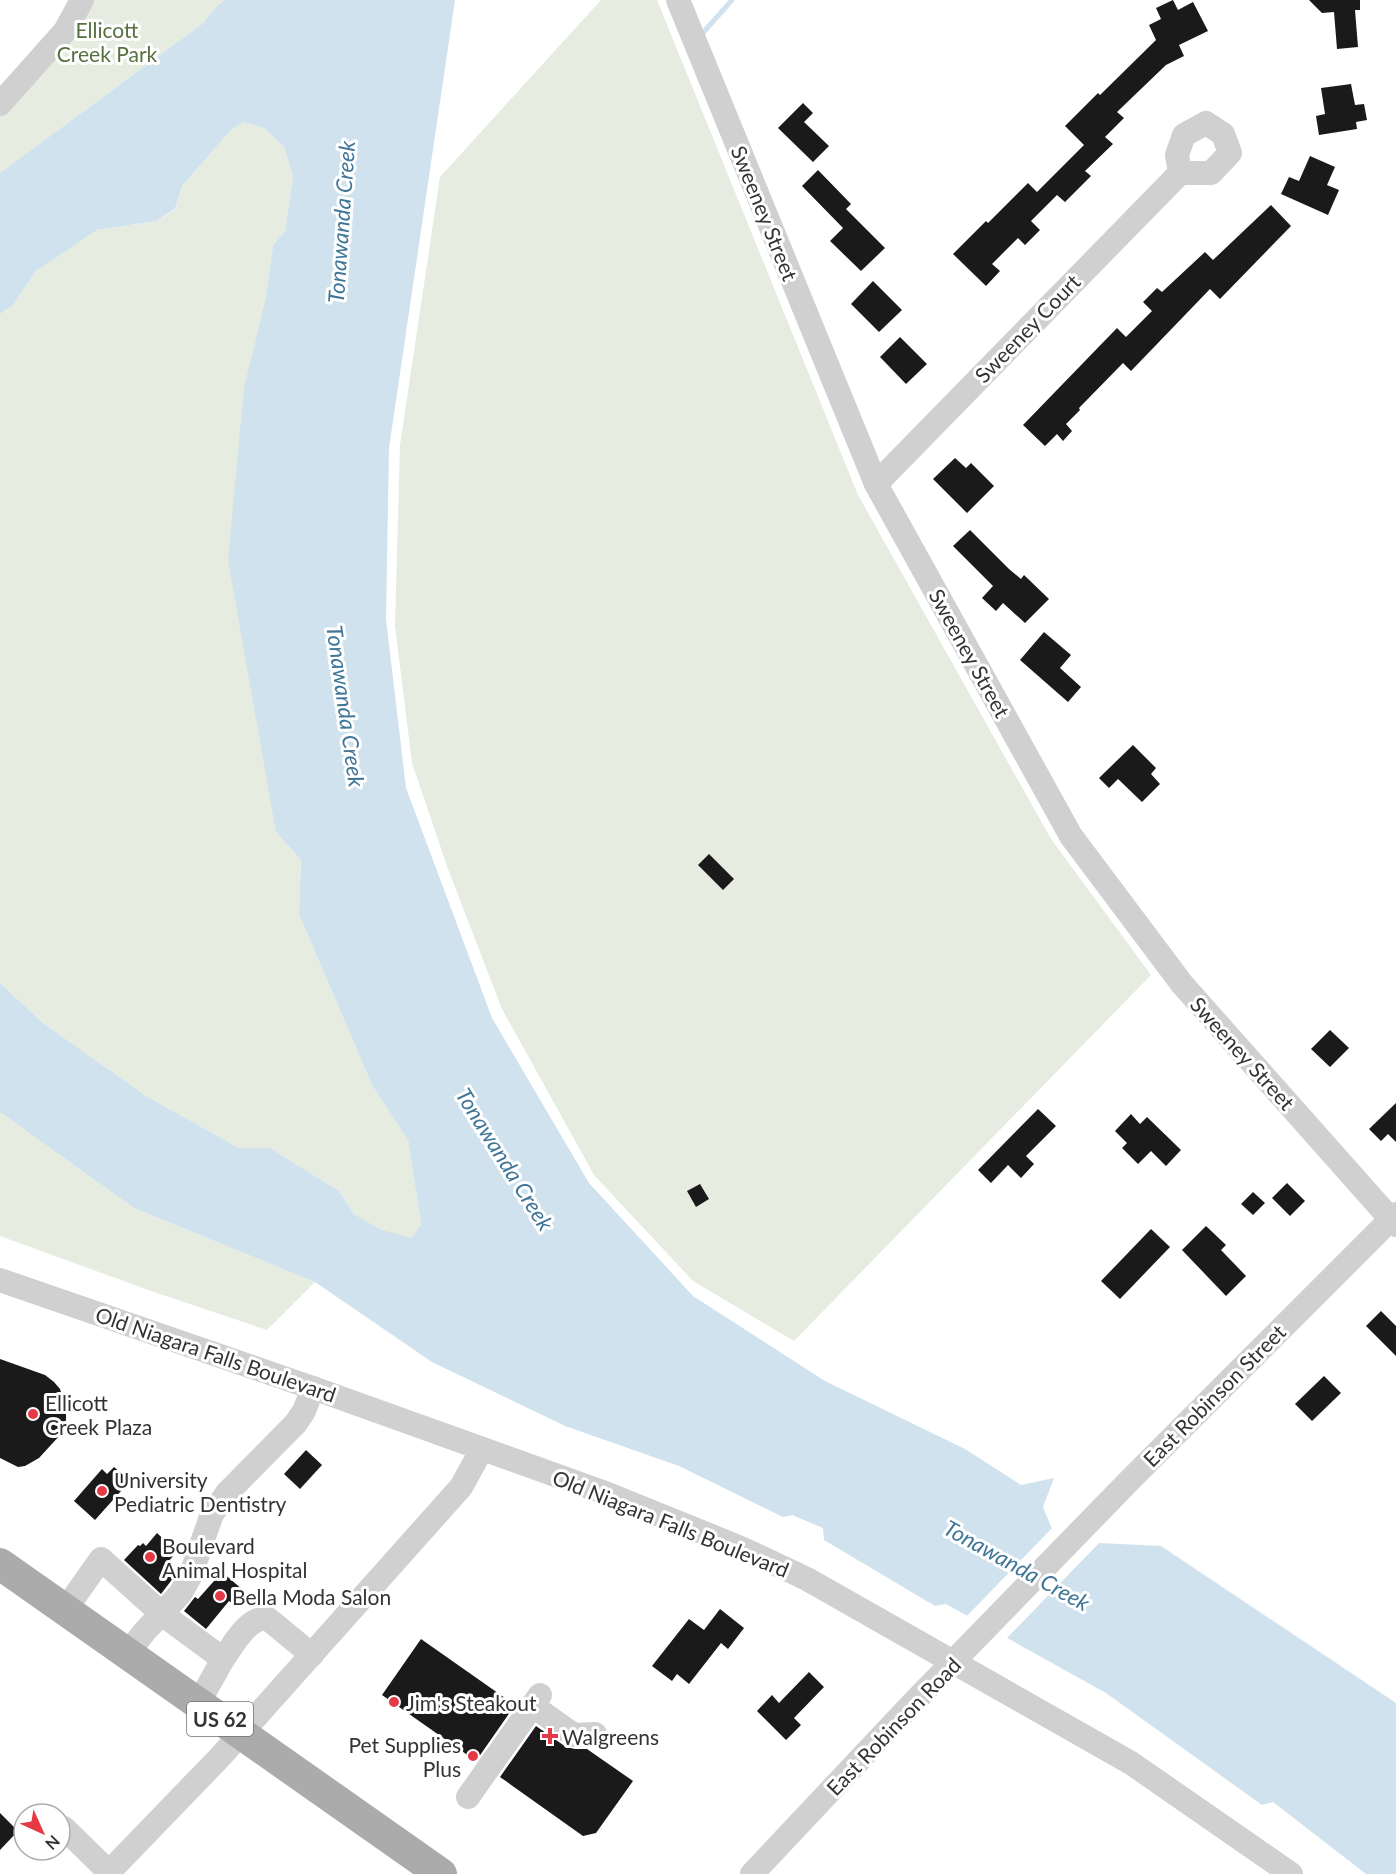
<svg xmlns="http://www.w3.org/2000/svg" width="1396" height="1874" viewBox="0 0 1396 1874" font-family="Lato,sans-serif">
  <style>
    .green { fill: #e6ecdf }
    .water { fill: #cfe2ee }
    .pier { fill: #fff }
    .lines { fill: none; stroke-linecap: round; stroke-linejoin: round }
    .stream { stroke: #cfe2ee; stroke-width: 5 }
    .building { fill: #1a1a1a }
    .minor { stroke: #d0d0d0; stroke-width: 24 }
    .major { stroke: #ababab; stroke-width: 32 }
    .poi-dot { fill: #e63946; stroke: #fff; stroke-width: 2 }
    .labels { text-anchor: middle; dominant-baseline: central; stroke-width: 6; stroke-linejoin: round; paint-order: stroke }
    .shield { fill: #fff; stroke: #707070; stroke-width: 1.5 }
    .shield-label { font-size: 20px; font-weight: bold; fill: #333 }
    .park-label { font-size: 21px; fill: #56703f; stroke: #fff }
    .street-label { font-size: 21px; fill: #333; stroke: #fff }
    .poi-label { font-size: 21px; fill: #333; stroke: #fff; text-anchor: start }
    .water-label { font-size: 22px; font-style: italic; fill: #3f7597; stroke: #fff }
  </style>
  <rect width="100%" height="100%" fill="#fff"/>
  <g class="green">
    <polygon points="82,0 226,0 218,5 202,24 0,173 0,102"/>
    <polygon points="601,0 657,0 858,495 1051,839 1151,975 794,1341 693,1281 594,1175 502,1009 448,869 412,763 395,626 400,445 440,177"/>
    <polygon points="244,122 264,128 284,147 293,176 285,231 273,245 265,302 276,832 301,860 299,914 372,1085 408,1140 421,1224 412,1239 382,1230 354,1214 339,1191 270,1148 239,1148 146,1096 43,1023 0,983 0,314 13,305 36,271 97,230 156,221 175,210 182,186 231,130"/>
    <polygon points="0,1112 134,1208 315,1282 267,1330 151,1291 0,1236"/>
  </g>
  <polygon class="water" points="226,0 455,0 389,448 386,619 406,788 492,1018 589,1183 693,1296 825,1381 965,1449 1021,1485 1054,1478 1043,1507 1057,1541 1161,1546 1396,1703 1396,1874 1366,1874 1273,1802 1262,1805 1106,1693 946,1604 935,1606 824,1540 823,1528 792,1515 783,1517 679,1466 565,1426 432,1362 315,1282 134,1208 0,1112 0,983 43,1023 146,1096 239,1148 270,1148 339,1191 354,1214 382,1230 412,1238 421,1224 408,1140 372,1085 299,914 301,860 276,832 228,560 244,388 265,302 273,245 285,231 293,176 284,147 264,128 244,122 231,130 182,186 175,209 156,221 97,230 36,271 13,305 0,314 0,173 202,24 218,5"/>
  <polygon class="pier" points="1054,1526 1059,1538 1101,1541 1005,1640 965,1618"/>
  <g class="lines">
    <polyline class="stream" points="701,35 732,0"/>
  </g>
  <g class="building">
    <polygon points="1173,0 1178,10 1193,2 1208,31 1179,45 1184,56 1166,65 1117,112 1124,118 1105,137 1113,144 1085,171 1091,176 1065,202 1057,195 1031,221 1040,230 1025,245 1018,238 992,264 1000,271 986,286 953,254 986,221 988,223 1028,183 1037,192 1084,145 1065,126 1098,93 1100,95 1156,40 1149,25 1161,19 1156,8"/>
    <polygon points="1309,0 1360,0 1360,10 1355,10 1358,47 1337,49 1334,12 1322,13"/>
    <polygon points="1351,84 1355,105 1364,104 1367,120 1356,122 1357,129 1319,135 1316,116 1325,114 1321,88"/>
    <polygon points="803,103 813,113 804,122 829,146 813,162 778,128"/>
    <polygon points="1310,156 1335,167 1327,185 1339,190 1328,215 1281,194 1289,177 1299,181"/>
    <polygon points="818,170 851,204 846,209 885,248 861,271 830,241 843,228 802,186"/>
    <polygon points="1271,205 1291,226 1220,299 1210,289 1131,371 1123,363 1079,408 1080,410 1066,424 1072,431 1063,441 1057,434 1045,446 1023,425 1117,328 1126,337 1152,311 1143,302 1157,288 1162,292 1205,252 1213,260"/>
    <polygon points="873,281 902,310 879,332 851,304"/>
    <polygon points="900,337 927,364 906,384 880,357"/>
    <polygon points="955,458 966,468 971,463 994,486 967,513 933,479"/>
    <polygon points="970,530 1009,569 1021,579 1024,575 1049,599 1025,623 1003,603 996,611 982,598 993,586 953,546"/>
    <polygon points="1044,632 1071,655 1060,668 1081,687 1068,702 1020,660"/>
    <polygon points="1133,745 1156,768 1151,774 1160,784 1142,802 1118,779 1109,788 1099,778"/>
    <polygon points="709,854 734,879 723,890 698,865"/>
    <polygon points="1330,1030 1349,1048 1330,1067 1311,1049"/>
    <polygon points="1396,1103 1396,1142 1388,1134 1381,1141 1369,1129"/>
    <polygon points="1038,1109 1056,1126 1026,1156 1034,1164 1021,1178 1008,1165 991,1183 978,1170"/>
    <polygon points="1131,1114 1140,1124 1147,1117 1181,1150 1166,1166 1151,1151 1138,1164 1122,1148 1127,1143 1115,1131"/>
    <polygon points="1287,1183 1305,1201 1290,1216 1272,1198"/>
    <polygon points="700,1184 709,1199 696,1207 687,1191"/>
    <polygon points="1253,1192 1265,1203 1253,1215 1241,1204"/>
    <polygon points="1206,1226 1226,1245 1221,1250 1246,1276 1226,1296 1182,1250"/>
    <polygon points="1151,1229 1170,1247 1120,1299 1101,1281"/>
    <polygon points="1381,1311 1396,1326 1396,1356 1366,1326"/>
    <polygon points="0,1359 45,1375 54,1382 60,1389 66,1408 66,1420 61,1434 39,1458 25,1466 18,1467 0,1458"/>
    <polygon points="1324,1376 1341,1393 1312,1421 1295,1404"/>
    <polygon points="306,1450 322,1465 300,1489 284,1474"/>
    <polygon points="114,1467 130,1481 95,1520 74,1501 102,1469 107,1474"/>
    <polygon points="157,1533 177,1552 163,1567 174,1577 161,1594 124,1560 138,1545 140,1546 143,1543 146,1546"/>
    <polygon points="222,1572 243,1590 232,1603 229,1601 206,1629 184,1611 195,1597 198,1599"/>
    <polygon points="720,1609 744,1628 728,1649 721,1643 689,1684 677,1674 672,1681 652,1666 689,1619 704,1630"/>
    <polygon points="421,1639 515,1705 476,1761 382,1695"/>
    <polygon points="809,1672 824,1687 794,1718 801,1725 786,1740 757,1711 772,1695 779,1703"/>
    <polygon points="536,1726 566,1747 575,1749 587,1749 633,1781 596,1833 583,1836 500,1777"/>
    <polygon points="0,1813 18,1831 0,1850"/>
  </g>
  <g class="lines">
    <g class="minor">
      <polyline points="678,0 876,484 1071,836 1182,984 1396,1225"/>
      <polyline points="0,104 65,31 82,0"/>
      <polyline points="876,484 1180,173 1211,173 1230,153 1223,134 1206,123 1184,135 1177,155 1180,173"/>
      <polyline points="0,1280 313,1388 608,1494 741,1548 807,1579 1131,1763 1291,1874"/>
      <polyline points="65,1610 101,1559 162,1614 223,1659 198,1704"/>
      <polyline points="127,1654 145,1631 180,1594 190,1577 212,1514 227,1493 296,1423 304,1411 313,1388"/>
      <path d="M223 1659C234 1644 247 1618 267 1618L312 1655"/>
      <polyline points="533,1706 574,1735 595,1734"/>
      <polyline points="468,1797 540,1695"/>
      <polyline points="64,1828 109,1872"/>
      <polyline points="107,1874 221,1756 461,1487 482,1449"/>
      <polyline points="752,1874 912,1704 1128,1482 1396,1214"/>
    </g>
    <polyline class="major" points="0,1564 441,1874"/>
  </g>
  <g class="poi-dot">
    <circle cx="33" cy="1414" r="6"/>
    <circle cx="102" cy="1491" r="6"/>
    <circle cx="150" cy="1557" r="6"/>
    <circle cx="220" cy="1596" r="6"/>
    <circle cx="394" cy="1702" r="6"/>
    <path d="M547 1727h6v6h6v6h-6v6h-6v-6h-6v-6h6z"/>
    <circle cx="473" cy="1756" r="6"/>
  </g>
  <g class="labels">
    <rect class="shield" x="187" y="1702" width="66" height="34" rx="4.5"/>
    <g class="shield-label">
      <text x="220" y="1719">US 62</text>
    </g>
    <g class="park-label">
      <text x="107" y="29">Ellicott<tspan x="107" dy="24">Creek Park</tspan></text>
    </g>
    <g class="street-label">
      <text transform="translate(765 213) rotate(68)">Sweeney Street</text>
      <text transform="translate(1027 328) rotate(-46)">Sweeney Court</text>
      <text transform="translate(970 653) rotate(61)">Sweeney Street</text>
      <text transform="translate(1243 1053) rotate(48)">Sweeney Street</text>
      <text transform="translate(216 1354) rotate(19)">Old Niagara Falls Boulevard</text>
      <text transform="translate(1214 1395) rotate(-45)">East Robinson Street</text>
      <text transform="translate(671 1523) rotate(22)">Old Niagara Falls Boulevard</text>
      <text transform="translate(893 1726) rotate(-46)">East Robinson Road</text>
    </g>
    <g class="poi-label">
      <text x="45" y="1402">Ellicott<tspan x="45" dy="24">Creek Plaza</tspan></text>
      <text x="114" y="1479">University<tspan x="114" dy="24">Pediatric Dentistry</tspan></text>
      <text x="162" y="1545">Boulevard<tspan x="162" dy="24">Animal Hospital</tspan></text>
      <text x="232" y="1596">Bella Moda Salon</text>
      <text x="406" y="1702">Jim's Steakout</text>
      <text x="562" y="1736">Walgreens</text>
      <text x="461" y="1744" text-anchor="end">Pet Supplies<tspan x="461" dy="24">Plus</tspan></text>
    </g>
    <g class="water-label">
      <text transform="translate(341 222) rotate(-86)">Tonawanda Creek</text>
      <text transform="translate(346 706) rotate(82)">Tonawanda Creek</text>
      <text transform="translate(505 1159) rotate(58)">Tonawanda Creek</text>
      <text transform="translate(1017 1565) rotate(29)">Tonawanda Creek</text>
    </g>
  </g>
  <g transform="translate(42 1832) rotate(135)"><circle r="28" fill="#ffffff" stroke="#adadad" stroke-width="1.5"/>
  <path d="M0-4.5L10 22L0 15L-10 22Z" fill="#e63946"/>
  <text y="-9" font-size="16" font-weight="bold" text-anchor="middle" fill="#333333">N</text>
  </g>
</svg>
